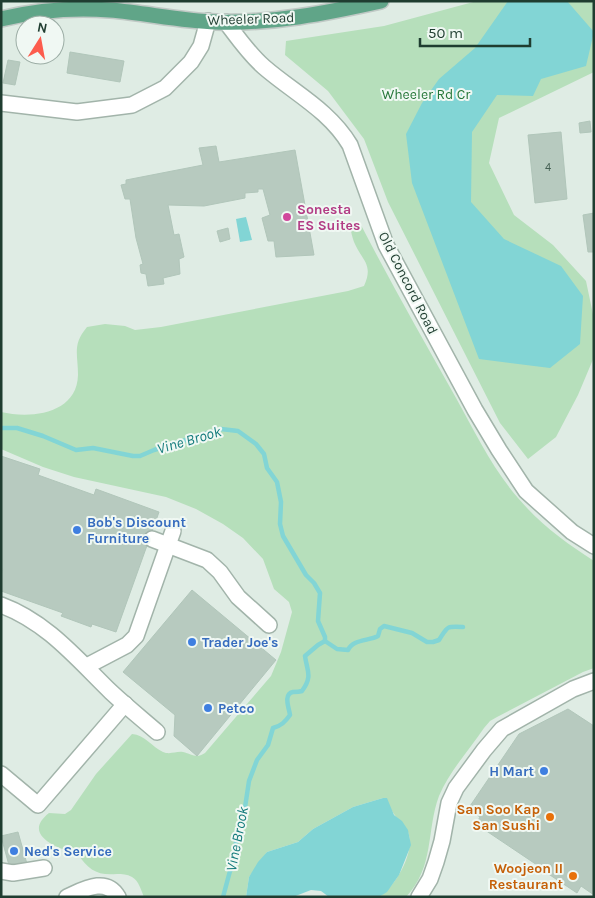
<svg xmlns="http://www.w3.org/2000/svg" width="595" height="898" viewBox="0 0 595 898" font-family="Karla,sans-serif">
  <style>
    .green { fill: #b6dfbb }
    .water { fill: #82d5d5 }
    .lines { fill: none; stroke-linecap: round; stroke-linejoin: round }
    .stream { stroke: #82d5d5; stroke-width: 4.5 }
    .building { fill: #b7cabf; stroke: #b1c6ba }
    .minor-casing { stroke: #a2b4aa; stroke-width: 18 }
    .major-casing { stroke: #c0c9c5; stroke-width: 18 }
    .minor { stroke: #fff; stroke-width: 15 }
    .major { stroke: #60a588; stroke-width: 15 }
    .hotel-dot { fill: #d1479c; stroke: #f0f8f3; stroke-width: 2 }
    .shop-dot { fill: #3f7fe0; stroke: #f0f8f3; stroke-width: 2 }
    .food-dot { fill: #e8710a; stroke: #f0f8f3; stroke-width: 2 }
    .labels { text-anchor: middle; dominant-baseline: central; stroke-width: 4; stroke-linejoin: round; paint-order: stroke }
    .number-label { font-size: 11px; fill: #456054 }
    .street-label { font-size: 14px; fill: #1f3d30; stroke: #f0f8f3 }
    .park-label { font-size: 14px; fill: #267739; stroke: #f0f8f3 }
    .hotel-label { font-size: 14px; font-weight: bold; fill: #b23c85; stroke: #f0f8f3; text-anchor: start }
    .shop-label { font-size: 14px; font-weight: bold; fill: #366cbe; stroke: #f0f8f3; text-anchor: start }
    .food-label { font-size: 14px; font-weight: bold; fill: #c56008; stroke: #f0f8f3; text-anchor: end }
    .water-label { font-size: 15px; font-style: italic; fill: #157c7d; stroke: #f0f8f3 }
  </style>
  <rect width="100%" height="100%" fill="#dfece4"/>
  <g class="green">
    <polygon points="477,1 591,1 594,4 594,72 499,118 489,163 514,215 553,245 586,281 594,319 594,357 578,395 556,437 528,459 500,423 388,202 364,139 328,91 285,55 286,41 384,26"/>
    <path d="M354 222 362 227C392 285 424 341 456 398 475 432 492 468 518 498 540 524 566 543 594 561V668L583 672 497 717 490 721 484 728C469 750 449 772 439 796 426 831 435 866 406 897H379C395 887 416 852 408 832 405 824 398 820 394 814 390 808 388 803 383 798L353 807 313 829 298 842 267 852 249 877 246 897H144C141 890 139 881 132 877 127 874 122 874 117 874 98 876 88 870 78 854 58 849 21 835 49 813L65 814 71 810 96 774 132 734C145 735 152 747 163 752 170 755 176 751 183 752 192 754 196 759 205 753L271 676 281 652 292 612 289 602 274 589 263 559 243 538 223 524 196 509 166 497 74 477 43 467 1 449V412C31 419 77 414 78 375 78 354 72 345 87 327L105 324 125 326 135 330 161 327 348 291 364 286C374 264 362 261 354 242 352 237 351 231 350 226Z"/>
  </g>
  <g class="water">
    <polygon points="508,1 567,1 594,32 586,66 541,79 533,96 497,95 472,132 471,202 504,239 561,266 583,296 580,344 550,368 479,359 412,183 406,134 422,103 439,79 475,48"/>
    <polygon points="246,217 252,240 240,242 236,219"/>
    <polygon points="383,798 387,798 394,815 402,821 408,830 411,845 399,875 387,892 379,897 329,897 321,891 311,890 293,897 246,897 249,877 258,862 267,852 298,842 313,829 353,807"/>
  </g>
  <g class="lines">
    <g class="stream">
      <path d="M1 428H17L43 436 76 450 93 448 133 456H140L154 450 221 429 238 431 256 444 264 454 267 468 277 482 281 502 280 524 283 536 306 575 314 583 320 593 318 621 325 637V641L318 645 305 656C307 671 313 676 302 691 299 692 296 692 293 692 283 694 289 708 290 715 285 722 281 726 273 728L268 745 257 760 249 781 244 814 236 840 235 863 230 871 223 897"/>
      <path d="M325 641 337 649 348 650C353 639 369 641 378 636L380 629 384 626 412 633 427 642H433L439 640C448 626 446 626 463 627"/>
    </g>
  </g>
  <g class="building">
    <polygon points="70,52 124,61 120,82 67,73"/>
    <polygon points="8,60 20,62 15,85 3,83"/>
    <polygon points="590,121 591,132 580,133 579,123"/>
    <polygon points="561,132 567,199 535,203 528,135"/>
    <polygon points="216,146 219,162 295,150 314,255 276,257 274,241 268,241 262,218 270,215 263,189 258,189 258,192 245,193 245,198 204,206 168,205 174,235 179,234 184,257 179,259 180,274 163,278 164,284 148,286 146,274 141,273 140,265 143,264 136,238 130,199 125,199 121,185 126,184 126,180 203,165 199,148"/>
    <polygon points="594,213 594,252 588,252 583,215"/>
    <polygon points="228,228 230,239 220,242 217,231"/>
    <polygon points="1,456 40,469 38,475 94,495 96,489 159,512 116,632 92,624 91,627 61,616 63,613 1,591 1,575 3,569 1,569"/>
    <polygon points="192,590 276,660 197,756 174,736 175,715 123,672"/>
    <polygon points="568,709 594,726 594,895 581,886 577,893 547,873 552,866 550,865 546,871 476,824 480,817 468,809 519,734"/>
    <polygon points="18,832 27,864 10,869 1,836"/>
  </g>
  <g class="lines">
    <g class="minor-casing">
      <g id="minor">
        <path d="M226 22C238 38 249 54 264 67 294 93 329 110 350 145L386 245 475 410 499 450 526 491 572 532 594 546"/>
        <polyline points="1,103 77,112 132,105 165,88 191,62 201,46 208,21"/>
        <polyline points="152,539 207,560 220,572 238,597 269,625"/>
        <path d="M1 605C47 622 77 659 111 692 126 706 142 719 157 732"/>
        <polyline points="87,666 127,645 136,636 173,531"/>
        <polyline points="1,774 38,805 125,704"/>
        <polyline points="1,871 13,873 44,868"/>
        <path d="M67 897C83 890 106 876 118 897"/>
        <polyline points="419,897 430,879 436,862 442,841 449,803 456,788 484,750 502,729 573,689 594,681"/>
      </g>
    </g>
    <g class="major-casing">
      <path id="major" d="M1 19C38 10 73 7 110 10 146 13 181 21 216 22 272 24 327 13 381 1"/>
    </g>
    <use href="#minor" class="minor"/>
    <use href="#major" class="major"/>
  </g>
  <circle class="hotel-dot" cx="287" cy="217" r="5"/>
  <g class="shop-dot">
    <circle cx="77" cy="530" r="5"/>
    <circle cx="192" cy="642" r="5"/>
    <circle cx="208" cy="708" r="5"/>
    <circle cx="544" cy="771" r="5"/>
    <circle cx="14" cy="851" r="5"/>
  </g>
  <g class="food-dot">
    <circle cx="550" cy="817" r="5"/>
    <circle cx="573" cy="876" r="5"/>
  </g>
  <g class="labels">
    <g class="number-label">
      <text x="548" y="167">4</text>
    </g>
    <g class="street-label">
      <text transform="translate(251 19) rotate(-2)">Wheeler Road</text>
      <text transform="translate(408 283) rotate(63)">Old Concord Road</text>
    </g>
    <g class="park-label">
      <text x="426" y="94">Wheeler Rd Cr</text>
    </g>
    <g class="hotel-label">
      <text x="297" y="209">Sonesta<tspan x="297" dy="16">ES Suites</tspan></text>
    </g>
    <g class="shop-label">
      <text x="87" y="522">Bob's Discount<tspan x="87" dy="16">Furniture</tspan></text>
      <text x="202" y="642">Trader Joe's</text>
      <text x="218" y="708">Petco</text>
      <text x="534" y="771" text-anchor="end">H Mart</text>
      <text x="24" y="851">Ned's Service</text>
    </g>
    <g class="food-label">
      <text x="540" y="809">San Soo Kap<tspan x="540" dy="16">San Sushi</tspan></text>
      <text x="563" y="868">Woojeon II<tspan x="563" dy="16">Restaurant</tspan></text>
    </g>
    <g class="water-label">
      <text transform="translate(189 440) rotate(-16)">Vine Brook</text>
      <text transform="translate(237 839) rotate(-79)">Vine Brook</text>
    </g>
  </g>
  <rect width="595" height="898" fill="none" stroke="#1f3d30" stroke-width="5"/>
  <g transform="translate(40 40) rotate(11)"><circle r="24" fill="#f0f8f3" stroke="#9cada5"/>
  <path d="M0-4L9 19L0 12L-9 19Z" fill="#fc5c4d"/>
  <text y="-8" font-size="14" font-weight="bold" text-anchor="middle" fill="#1f3d30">N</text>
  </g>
  <path d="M420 38v8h110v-8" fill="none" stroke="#1f3d30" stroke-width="2.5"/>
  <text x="428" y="38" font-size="15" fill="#1f3d30" stroke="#f0f8f3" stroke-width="4" paint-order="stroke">50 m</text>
</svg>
